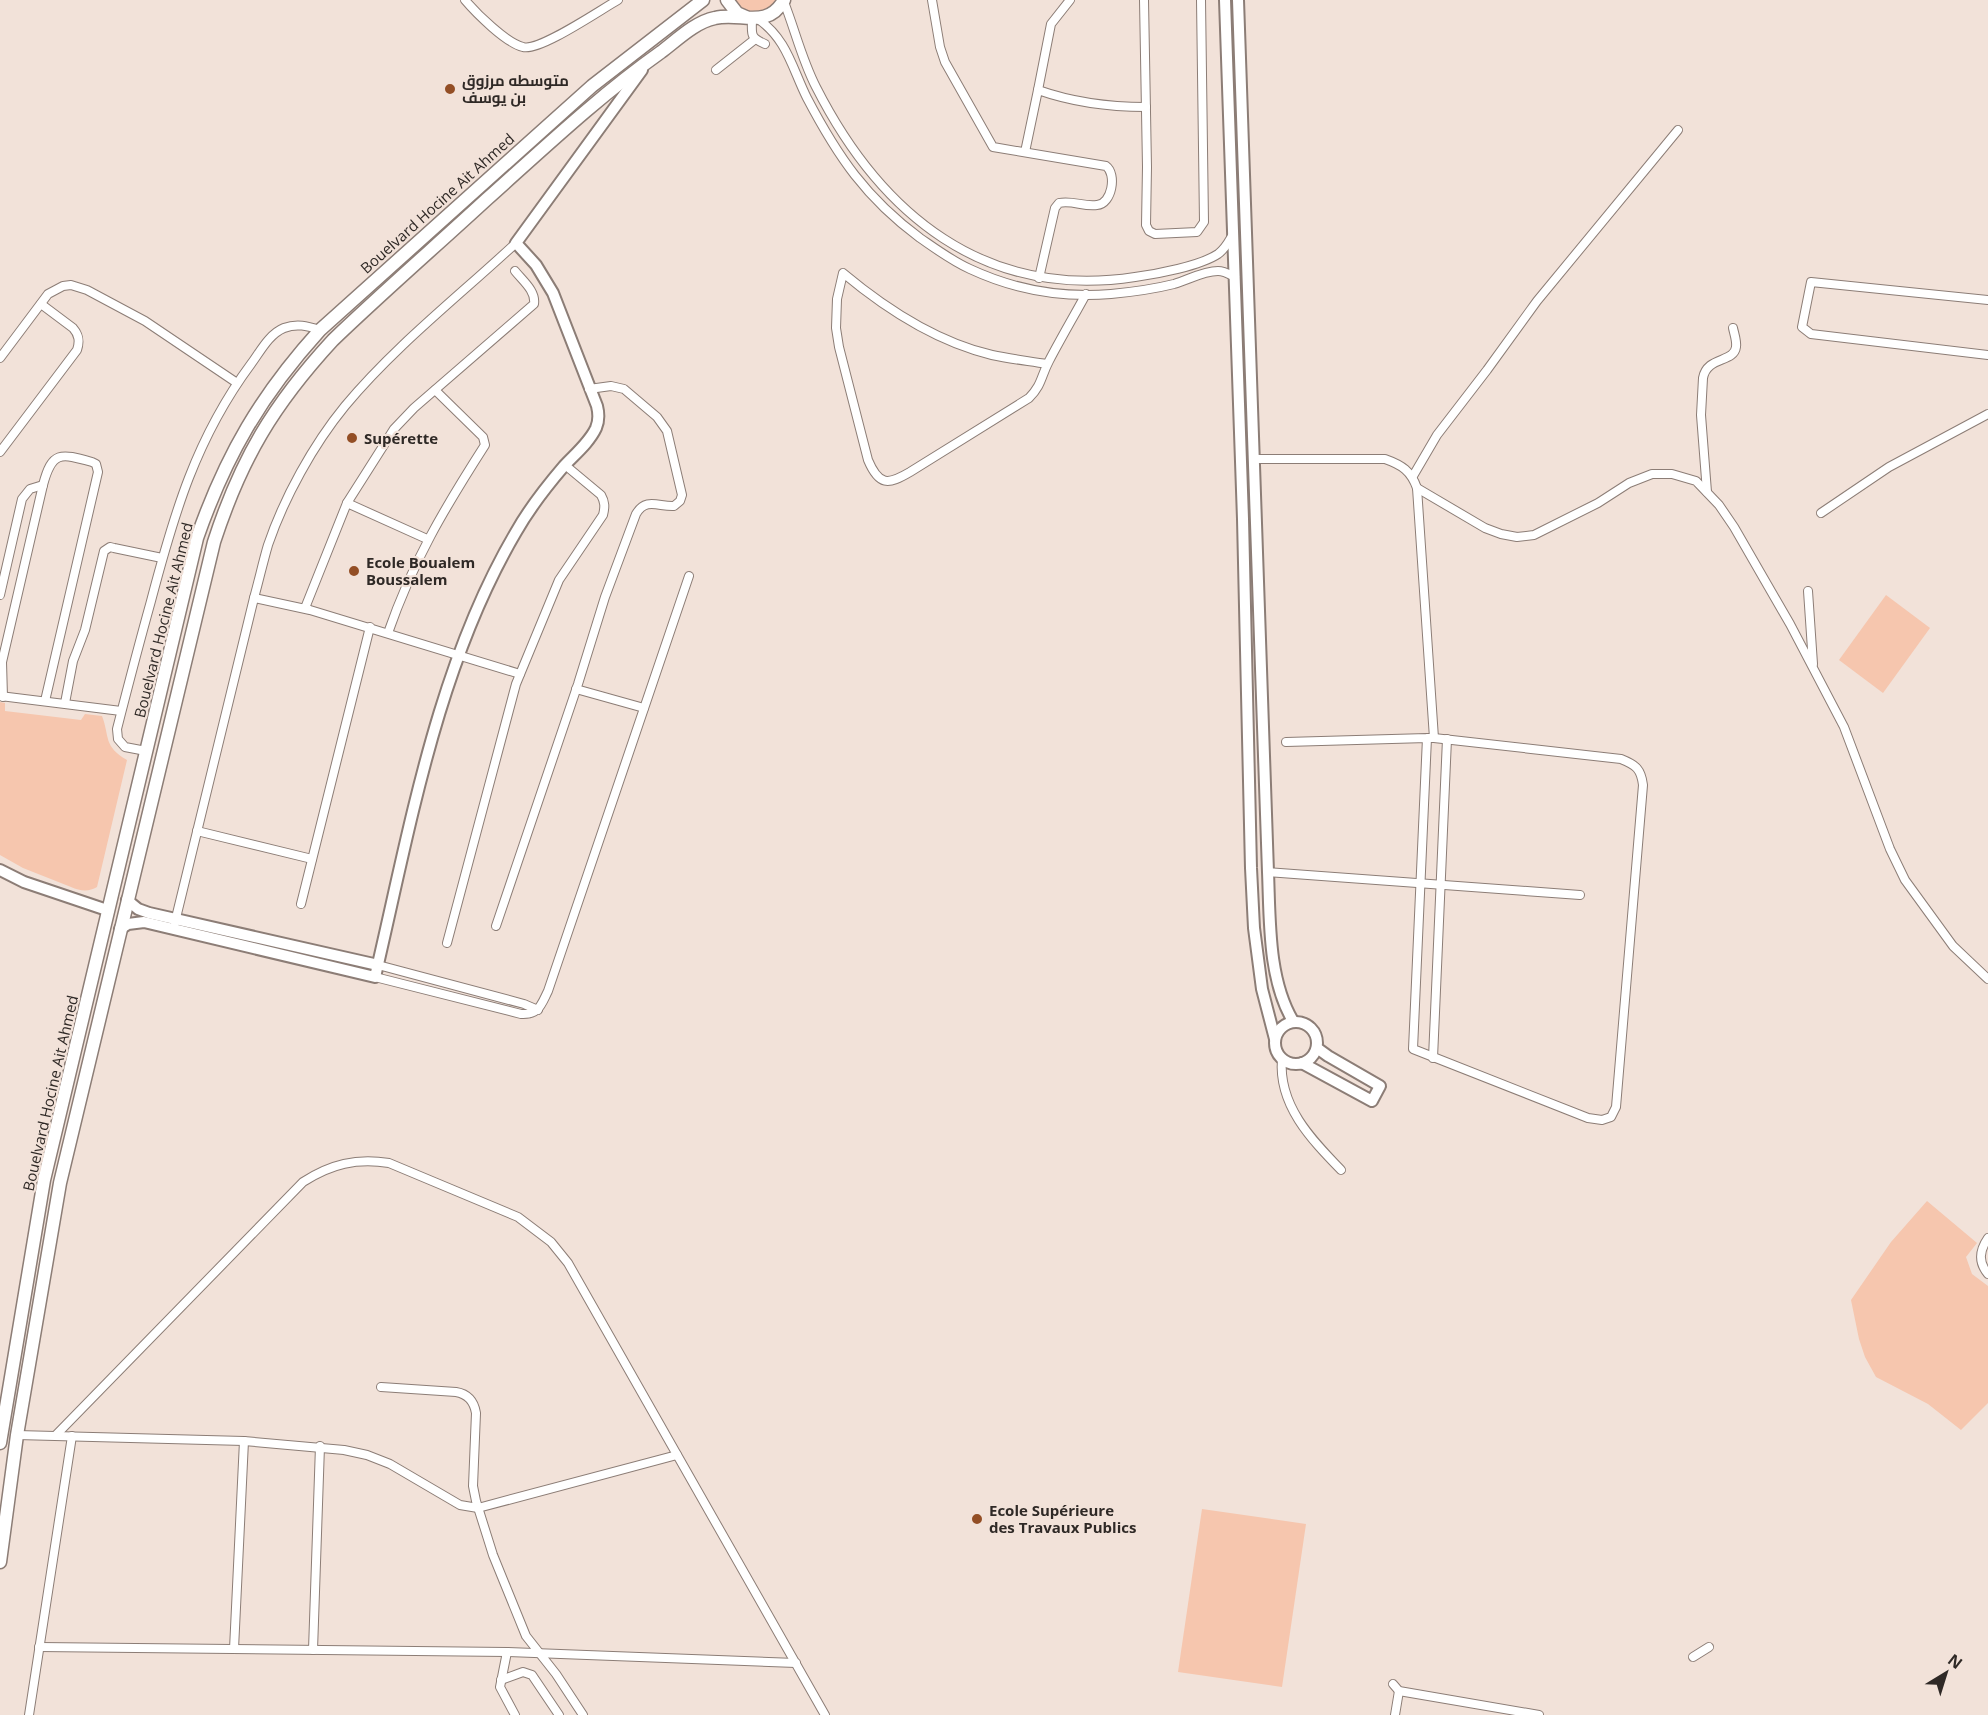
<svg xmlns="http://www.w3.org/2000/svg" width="1988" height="1715" viewBox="0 0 1988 1715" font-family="'Open Sans',Cairo,sans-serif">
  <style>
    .green { fill: #f6c6ae }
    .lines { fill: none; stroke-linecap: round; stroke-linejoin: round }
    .minor-casing { stroke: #8c7d76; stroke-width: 10 }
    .tertiary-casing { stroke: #8c7d76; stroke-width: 14 }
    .primary-casing { stroke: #8c7d76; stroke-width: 15 }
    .minor { stroke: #fff; stroke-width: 8 }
    .tertiary { stroke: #fff; stroke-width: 10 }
    .primary { stroke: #fff; stroke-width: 12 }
    .poi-dot { fill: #934e25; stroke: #f2e2d9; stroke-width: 2 }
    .labels { text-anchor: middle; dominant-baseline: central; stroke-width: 4.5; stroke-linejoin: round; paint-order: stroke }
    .poi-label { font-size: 15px; font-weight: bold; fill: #2f2926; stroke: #f2e2d9; text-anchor: start }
    .street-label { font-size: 15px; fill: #2f2926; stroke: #f2e2d9 }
  </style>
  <rect width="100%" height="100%" fill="#f2e2d9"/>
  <g class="green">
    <path d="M734 0H777C765 16 746 16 734 0Z"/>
    <polygon points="1886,595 1930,628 1883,693 1839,660"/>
    <path d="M0 702 5 703V711L81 720 85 714 102 716C110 737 103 746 127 760L97 887C89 892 80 891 71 887L23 868 0 855Z"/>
    <polygon points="1927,1201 1977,1243 1966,1257 1972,1274 1988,1286 1988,1403 1961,1430 1928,1404 1876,1377 1865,1357 1859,1339 1851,1300 1891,1242"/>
    <polygon points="1202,1509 1306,1524 1282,1687 1178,1672"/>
  </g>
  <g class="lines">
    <g class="minor-casing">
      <g id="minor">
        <path d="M465 0C476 13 506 43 523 47 539 52 600 10 618 0"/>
        <path d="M932 0 940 47 945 62 993 147 1106 166C1117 174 1112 204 1097 205 1084 207 1072 200 1059 203L1055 208 1039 278"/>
        <polyline points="1144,0 1147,167 1146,225 1149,231 1155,234 1197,232 1204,222 1201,0"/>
        <path d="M784 2C795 30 802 60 816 87 881 215 985 300 1135 277 1157 274 1200 266 1218 254 1225 249 1228 243 1232 236"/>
        <path d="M752 18C752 34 749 37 765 44"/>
        <path d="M758 19C787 39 792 68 807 98 838 157 866 198 920 238 936 249 952 261 970 269 1015 290 1062 298 1111 294 1132 292 1154 289 1174 284 1188 280 1203 271 1218 271 1224 271 1229 274 1235 277"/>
        <polyline points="716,70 754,40"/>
        <polyline points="1038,90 1051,24 1070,0"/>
        <path d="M1025 152 1038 90C1072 102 1111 107 1146 107"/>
        <polyline points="1988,300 1811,282 1802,327 1811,334 1988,355"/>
        <polyline points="0,358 48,294 63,286 71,285 87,290 145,321 237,383"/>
        <path d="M1047 364C1029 361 1010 359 992 355 937 342 886 309 843 273L837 299 836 328 839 347 868 460C879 486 888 485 910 472L1029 398C1042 385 1041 376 1049 361 1061 338 1074 316 1086 294"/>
        <path d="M0 452 77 350C80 341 79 335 73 328L41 304"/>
        <path d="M1255 459H1385C1402 465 1411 471 1417 488L1434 738"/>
        <polyline points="1413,476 1437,435 1487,370 1537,301 1678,130"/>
        <polyline points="1417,488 1485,528 1501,534 1517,537 1534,535 1598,503 1629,483 1652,474 1672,474 1696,481 1719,505 1734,527 1790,624 1844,727 1890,849 1905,880 1953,946 1988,979"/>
        <path d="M1707 492 1701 415 1703 378C1707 356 1734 363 1736 347 1737 341 1734 333 1733 328"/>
        <polyline points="347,503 427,539"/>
        <polyline points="1821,513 1889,467 1988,414"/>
        <polyline points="1808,591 1813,664"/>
        <polyline points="0,595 22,499 30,489 43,485"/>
        <polyline points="254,598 310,610 520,674"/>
        <path d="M305 608 347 503 394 429 414 408 534 304C536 291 523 281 515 271"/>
        <path d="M388 633C413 561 444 509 485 445L483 437 435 390"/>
        <polyline points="576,689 644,708"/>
        <polyline points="0,696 121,711"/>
        <path d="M3 697 2 662 43 485C52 451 60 453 92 462L96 464 98 472 45 701"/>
        <polyline points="65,703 73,661 85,630 104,551 110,547 114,548 162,558"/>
        <path d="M1286 742 1427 738H1434L1621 759C1636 765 1641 769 1643 785L1616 1107 1611 1117 1602 1120 1588 1118 1413 1049 1427 738"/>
        <path d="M146 751 125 747 118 739 117 729C128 686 139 644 151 601 174 514 196 438 251 364 260 352 269 334 284 328 297 323 307 326 320 330"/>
        <polyline points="197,831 312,859"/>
        <polyline points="1268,872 1580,895"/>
        <polyline points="301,904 370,627"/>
        <path d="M175 922 254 598C259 580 263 562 268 545 284 498 313 445 345 406 395 346 459 296 516 243"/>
        <path d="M496 926 578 684 605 597 636 514C646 497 659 507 674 506L680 501 682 495 667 431 657 417 624 389 611 386 589 389"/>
        <path d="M447 943 516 684 559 580 603 515C605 507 605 502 601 495L565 465"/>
        <polyline points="378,965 524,1004 538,1010"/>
        <path d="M375 977 521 1014C539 1015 541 1005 548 991L689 576"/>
        <polyline points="1433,1058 1447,739"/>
        <path d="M1282 1059C1278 1105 1311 1139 1341 1170"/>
        <path d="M1988 1238C1979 1251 1978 1262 1988 1274"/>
        <path d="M381 1387 456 1392C468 1394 474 1401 476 1413L473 1486 476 1501 493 1555 526 1636 556 1674 583 1715"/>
        <polyline points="17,1435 244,1441 344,1450 367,1455 390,1464 460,1505 478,1508 677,1455"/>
        <path d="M56 1435 303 1182C331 1164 356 1158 389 1163L518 1217 551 1242 568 1263 825 1715"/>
        <polyline points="39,1647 507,1652 796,1663"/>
        <polyline points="234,1649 244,1441"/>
        <polyline points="313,1650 320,1446"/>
        <polyline points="507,1652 500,1687 515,1715"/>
        <polyline points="1693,1657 1709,1647"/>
        <polyline points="501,1680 523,1672 532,1675 559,1715"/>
        <polyline points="1393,1684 1399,1691 1539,1715"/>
        <polyline points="29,1715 72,1436"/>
        <polyline points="1395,1715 1399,1691"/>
      </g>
    </g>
    <g class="tertiary-casing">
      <g id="tertiary">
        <polyline points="1225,0 1243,519 1251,868 1254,928 1262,989 1275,1039"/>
        <path d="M1238 0 1268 872C1270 921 1268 979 1293 1021"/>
        <polyline points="0,870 24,882 107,910"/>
        <polyline points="127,900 138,909 149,913 378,965"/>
        <path d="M120 929 128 924 144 922 375 977C410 828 437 666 516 532 529 509 546 487 564 466 574 455 589 443 596 428 599 421 599 414 597 406L553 293 536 265 516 243 642 70"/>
        <circle cx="1296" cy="1043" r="21"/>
        <polyline points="1302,1063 1372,1101 1380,1086 1328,1056 1317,1048"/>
      </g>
    </g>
    <g class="primary-casing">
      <g id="primary">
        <polyline points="727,0 737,13 746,17"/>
        <path d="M0 1443 44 1180 197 538C226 455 261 395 320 330L592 86 703 0"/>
        <path d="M0 1562 17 1435 60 1183 214 542C241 459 273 405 333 340 383 292 436 246 487 199 544 148 599 96 661 52 677 40 695 22 715 18 741 12 767 30 784 0"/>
      </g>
    </g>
    <use href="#minor" class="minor"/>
    <use href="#tertiary" class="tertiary"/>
    <use href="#primary" class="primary"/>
  </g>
  <g class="poi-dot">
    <circle cx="450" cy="89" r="6"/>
    <circle cx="352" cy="438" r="6"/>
    <circle cx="354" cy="571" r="6"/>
    <circle cx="977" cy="1519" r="6"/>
  </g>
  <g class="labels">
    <g class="poi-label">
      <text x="462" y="80">متوسطه مرزوق<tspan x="462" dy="17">بن يوسف</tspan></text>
      <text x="364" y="438">Supérette</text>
      <text x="366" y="562">Ecole Boualem<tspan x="366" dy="17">Boussalem</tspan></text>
      <text x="989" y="1510">Ecole Supérieure<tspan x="989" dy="17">des Travaux Publics</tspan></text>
    </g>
    <g class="street-label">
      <text transform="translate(437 203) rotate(-42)">Bouelvard Hocine Ait Ahmed</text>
      <text transform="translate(163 620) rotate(-76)">Bouelvard Hocine Ait Ahmed</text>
      <text transform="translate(50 1093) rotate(-77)">Bouelvard Hocine Ait Ahmed</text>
    </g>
  </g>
  <g transform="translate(1946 1673) rotate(38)" stroke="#f2e2d9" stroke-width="4.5" paint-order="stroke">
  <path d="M0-4.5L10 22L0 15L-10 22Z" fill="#2f2926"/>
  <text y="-9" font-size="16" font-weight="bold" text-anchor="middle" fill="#2f2926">N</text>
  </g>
</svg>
